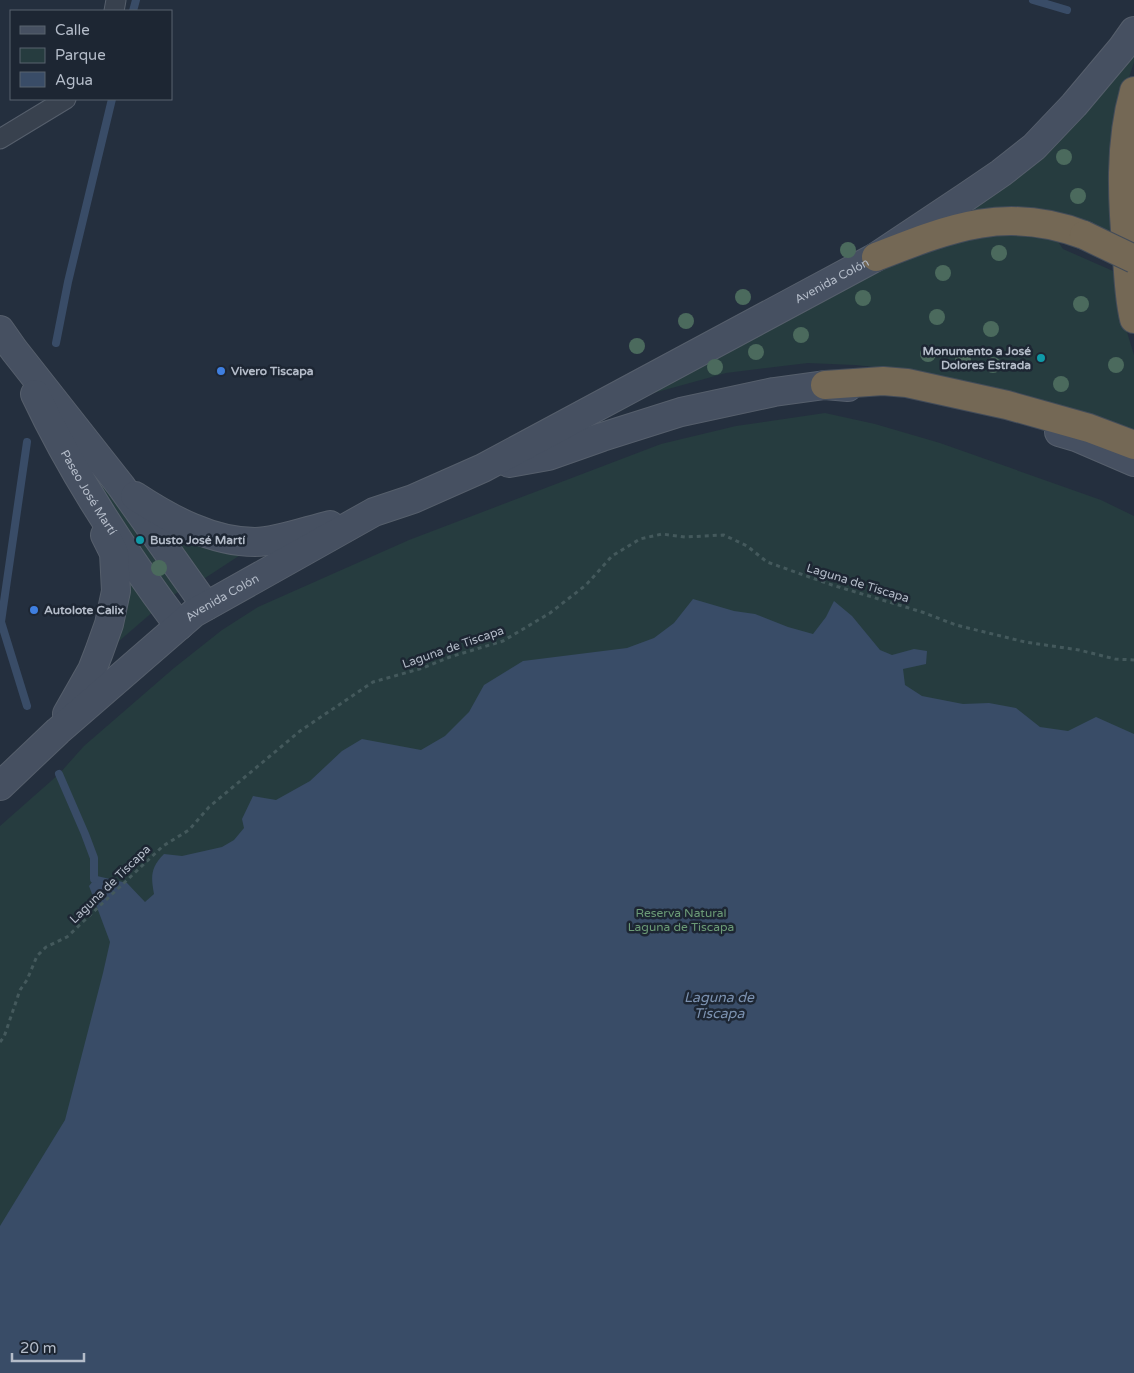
<svg xmlns="http://www.w3.org/2000/svg" width="1134" height="1373" viewBox="0 0 1134 1373" font-family="'Varela Round',sans-serif">
  <style>
    .green { fill: #263c3f }
    .water { fill: #394c67 }
    .lines { fill: none; stroke-linecap: round; stroke-linejoin: round }
    .stream { stroke: #394c67; stroke-width: 8 }
    .street-casing { stroke: #565f6c; stroke-width: 21 }
    .secondary-casing { stroke: #565f6c; stroke-width: 30 }
    .highway-casing { stroke: #434c59; stroke-width: 30 }
    .path { stroke: #44595c; stroke-width: 3; stroke-dasharray: 4 4; stroke-linecap: butt }
    .street { stroke: #38414e; stroke-width: 19 }
    .secondary { stroke: #465061; stroke-width: 28 }
    .highway { stroke: #746855; stroke-width: 28 }
    .highway-bridge-casing { stroke: #434c59; stroke-width: 30; stroke-linecap: butt }
    .highway-bridge { stroke: #746855; stroke-width: 28 }
    .tree { fill: #4b6a5d }
    .culture-dot { fill: #0f9aa8; stroke: #1d2633; stroke-width: 2 }
    .shop-dot { fill: #3f7fe0; stroke: #1d2633; stroke-width: 2 }
    .labels { text-anchor: middle; dominant-baseline: central; stroke-width: 5; stroke-linejoin: round; paint-order: stroke }
    .street-label { font-size: 12px; fill: #b4bcc9; stroke: #1d2633 }
    .poi-label { font-size: 12px; font-weight: bold; fill: #b4bcc9; stroke: #1d2633; text-anchor: start }
    .park-label { font-size: 12px; fill: #6b9a76; stroke: #1d2633 }
    .water-label { font-size: 14px; font-style: italic; fill: #7c92b1; stroke: #1d2633 }
  </style>
  <rect width="100%" height="100%" fill="#242f3e"/>
  <g class="green">
    <polygon points="1134,51 1134,62 1125,90 1112,238 956,216"/>
    <polygon points="1023,234 1057,240 1063,249 1113,271 1123,319 1134,355 1134,434 1096,417 1019,393 952,379 894,369 855,365 808,363 726,373 621,402 919,252 980,236"/>
    <polygon points="825,413 875,424 940,443 1101,500 1134,516 1134,1373 0,1373 0,826 59,774 84,746 174,668 222,630 258,607 409,540 661,444 736,426"/>
    <polygon points="85,451 180,591 170,597 141,558 81,454"/>
    <polygon points="159,518 251,548 202,580"/>
    <polygon points="127,568 155,610 111,648"/>
  </g>
  <path class="water" d="M693 599 734 611 755 614 788 627 813 634 826 617 834 601 852 616 880 650 892 655 914 649 927 651 926 664 903 669 905 685 922 696 963 704 989 703 1016 708 1040 727 1068 731 1096 717 1134 734V1373H0V1226L65 1120 103 973 110 942 89 886 97 876 127 883 145 902 154 894C151 877 150 868 164 854L182 856 222 847 234 840 244 828 242 819 253 796 276 800 310 781 342 751 362 739 421 750 445 736 469 712 484 685 523 661 627 648 654 638 674 623Z"/>
  <g class="lines">
    <g class="stream">
      <polyline points="1033,0 1067,10"/>
      <polyline points="133,11 136,0"/>
      <polyline points="56,343 68,282 112,99"/>
      <polyline points="27,706 1,622 27,442"/>
      <polyline points="59,774 85,834 94,858 94,879"/>
    </g>
    <g class="street-casing">
      <g id="street">
        <polyline points="114,11 116,0"/>
        <polyline points="0,139 66,99"/>
      </g>
    </g>
    <g class="secondary-casing">
      <g id="secondary">
        <polyline points="0,330 14,350 121,486 206,606"/>
        <path id="s1" d="M35 394C74 477 124 553 179 626"/>
        <polyline points="1059,432 1076,437 1134,462"/>
        <polyline points="509,463 548,456 602,437 681,412 774,392 825,385 848,387"/>
        <path d="M135 496C170 519 212 542 255 542 276 542 309 530 330 525"/>
        <polyline points="67,714 92,670 99,652 109,624 116,591 114,553 105,535"/>
        <path id="s2" d="M0 786 58 731 194 613 374 512 413 499 483 468 876 257 966 197 1001 173 1034 147 1074 105 1122 48 1134 31"/>
      </g>
    </g>
    <g class="highway-casing">
      <g id="highway">
        <path d="M1134 91C1119 144 1122 201 1127 255 1128 276 1129 298 1134 319"/>
        <path d="M876 257C950 228 1006 205 1084 235"/>
        <polyline points="825,385 883,381 907,383 1007,405 1089,428 1134,445"/>
      </g>
    </g>
    <polyline class="path" points="0,1042 4,1037 20,990 27,980 37,956 46,947 67,937 163,846 189,830 209,807 300,731 373,682 423,668 450,657 503,641 550,613 586,585 612,556 640,539 662,534 685,537 724,535 747,546 767,562 832,585 922,612 956,625 1025,642 1079,650 1115,659 1134,660"/>
    <use href="#street" class="street"/>
    <use href="#secondary" class="secondary"/>
    <use href="#highway" class="highway"/>
    <g class="highway-bridge-casing">
      <polyline id="highway-bridge" points="1084,235 1134,259"/>
    </g>
    <use href="#highway-bridge" class="highway-bridge"/>
  </g>
  <g class="tree">
    <circle cx="1064" cy="157" r="8"/>
    <circle cx="1078" cy="196" r="8"/>
    <circle cx="848" cy="250" r="8"/>
    <circle cx="999" cy="253" r="8"/>
    <circle cx="943" cy="273" r="8"/>
    <circle cx="743" cy="297" r="8"/>
    <circle cx="863" cy="298" r="8"/>
    <circle cx="1081" cy="304" r="8"/>
    <circle cx="937" cy="317" r="8"/>
    <circle cx="686" cy="321" r="8"/>
    <circle cx="991" cy="329" r="8"/>
    <circle cx="801" cy="335" r="8"/>
    <circle cx="637" cy="346" r="8"/>
    <circle cx="756" cy="352" r="8"/>
    <circle cx="928" cy="354" r="8"/>
    <circle cx="963" cy="360" r="8"/>
    <circle cx="993" cy="365" r="8"/>
    <circle cx="1116" cy="365" r="8"/>
    <circle cx="715" cy="367" r="8"/>
    <circle cx="1061" cy="384" r="8"/>
    <circle cx="159" cy="568" r="8"/>
  </g>
  <g class="culture-dot">
    <circle cx="1041" cy="358" r="5"/>
    <circle cx="140" cy="540" r="5"/>
  </g>
  <g class="shop-dot">
    <circle cx="221" cy="371" r="5"/>
    <circle cx="34" cy="610" r="5"/>
  </g>
  <g class="labels">
    <g class="street-label">
      <text stroke="none"><textPath href="#s2" startOffset="980">Avenida Colón</textPath></text>
      <text stroke="none"><textPath href="#s1" startOffset="112">Paseo José Martí</textPath></text>
      <text transform="translate(858 583) rotate(17)">Laguna de Tiscapa</text>
      <text stroke="none"><textPath href="#s2" startOffset="292">Avenida Colón</textPath></text>
      <text transform="translate(453 647) rotate(-19)">Laguna de Tiscapa</text>
      <text transform="translate(110 884) rotate(-44)">Laguna de Tiscapa</text>
    </g>
    <g class="poi-label">
      <text x="1031" y="351" text-anchor="end">Monumento a José<tspan x="1031" dy="14">Dolores Estrada</tspan></text>
      <text x="231" y="371">Vivero Tiscapa</text>
      <text x="150" y="540">Busto José Martí</text>
      <text x="44" y="610">Autolote Calix</text>
    </g>
    <g class="park-label">
      <text x="681" y="913">Reserva Natural<tspan x="681" dy="14">Laguna de Tiscapa</tspan></text>
    </g>
    <g class="water-label">
      <text x="719" y="997">Laguna de<tspan x="719" dy="16">Tiscapa</tspan></text>
    </g>
  </g>
  <rect x="10" y="10" width="162" height="90" fill="#1d2633" stroke="#59626f"/>
  <rect x="20" y="26" width="25" height="8" fill="#465061" stroke="#59626f"/>
  <text x="55" y="35" font-size="15" fill="#b4bcc9">Calle</text>
  <rect x="20" y="48" width="25" height="15" fill="#263c3f" stroke="#59626f"/>
  <text x="55" y="60" font-size="15" fill="#b4bcc9">Parque</text>
  <rect x="20" y="72" width="25" height="15" fill="#394c67" stroke="#59626f"/>
  <text x="55" y="85" font-size="15" fill="#b4bcc9">Agua</text>
  <path d="M12 1353v8h72v-8" fill="none" stroke="#b4bcc9" stroke-width="2.5"/>
  <text x="20" y="1353" font-size="15" fill="#b4bcc9" stroke="#1d2633" stroke-width="4" paint-order="stroke">20 m</text>
</svg>
